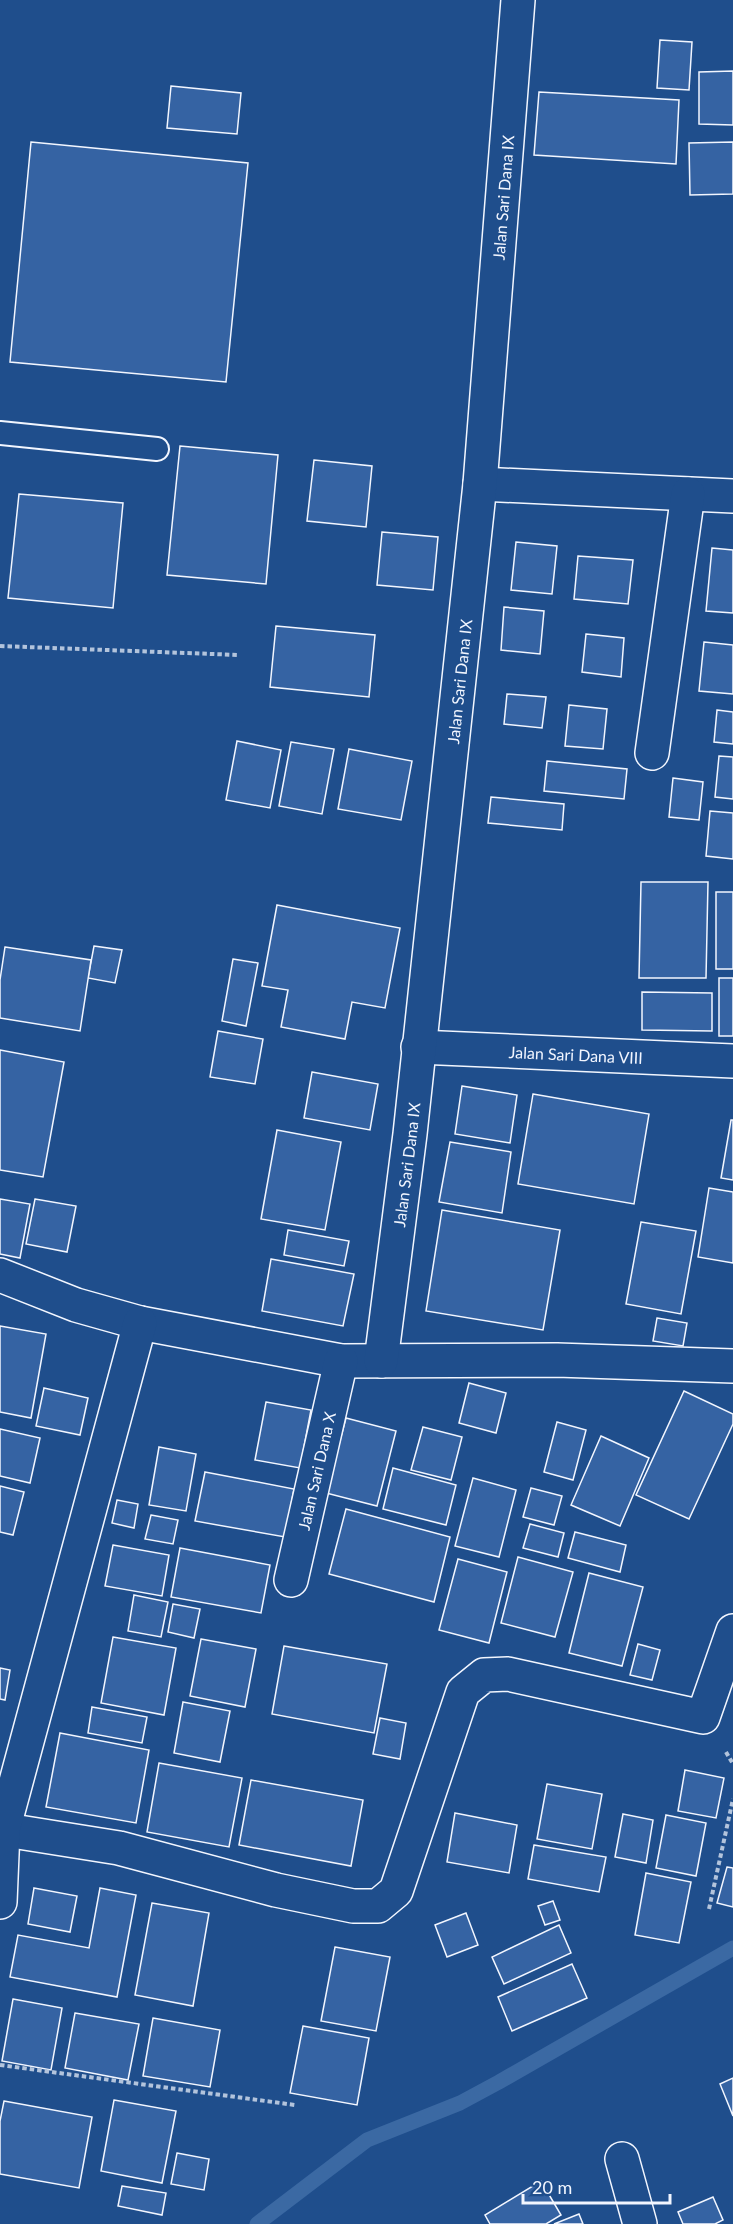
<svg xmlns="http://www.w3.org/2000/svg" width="733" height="2224" viewBox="0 0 733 2224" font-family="Lato,sans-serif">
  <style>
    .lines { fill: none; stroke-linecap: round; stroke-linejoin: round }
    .stream { stroke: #3b69a3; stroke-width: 15 }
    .building { fill: #3563a3; stroke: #f2f6ff; stroke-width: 1.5 }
    .lane-casing { stroke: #f2f6ff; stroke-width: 26 }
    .street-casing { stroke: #f2f6ff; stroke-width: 36 }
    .path { stroke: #b3c4dc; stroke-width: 4; stroke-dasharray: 4.5 3; stroke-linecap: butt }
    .lane { stroke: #1f4e8c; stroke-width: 22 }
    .street { stroke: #1f4e8c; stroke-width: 33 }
    .labels { text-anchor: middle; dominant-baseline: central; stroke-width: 4.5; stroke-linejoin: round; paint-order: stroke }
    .street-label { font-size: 16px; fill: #f2f6ff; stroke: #1f4e8c }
  </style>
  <rect width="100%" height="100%" fill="#1f4e8c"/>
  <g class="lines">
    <polyline class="stream" points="257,2224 367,2140 460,2103 499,2082 733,1948"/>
  </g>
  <g class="building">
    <polygon points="660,40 692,42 689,90 657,88"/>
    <polygon points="733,71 733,125 699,124 699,72"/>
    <polygon points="171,86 241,93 237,134 167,128"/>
    <polygon points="539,92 679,100 676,164 534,155"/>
    <polygon points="31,142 248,163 226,382 10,362"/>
    <polygon points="733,142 733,194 690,195 689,143"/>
    <polygon points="180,446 278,455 266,584 167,575"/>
    <polygon points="314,460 372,466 366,527 307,521"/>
    <polygon points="19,494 123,503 113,608 8,598"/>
    <polygon points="382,532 438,537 433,590 377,585"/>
    <polygon points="516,542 557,546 552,594 511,590"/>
    <polygon points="712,548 733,550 733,613 706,611"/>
    <polygon points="578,556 633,560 628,604 574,599"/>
    <polygon points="504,607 544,611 540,654 501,650"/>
    <polygon points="276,626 375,635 369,697 270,687"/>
    <polygon points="586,634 624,638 621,677 582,672"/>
    <polygon points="704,642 733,645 733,694 699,691"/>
    <polygon points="507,694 546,697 542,728 504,724"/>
    <polygon points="569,705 607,709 603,749 565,746"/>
    <polygon points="717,710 733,712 733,744 714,742"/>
    <polygon points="237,741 281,750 270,808 226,800"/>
    <polygon points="291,742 334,749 322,814 279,806"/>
    <polygon points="349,749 412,761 401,820 338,809"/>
    <polygon points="719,756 733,757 733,799 715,797"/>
    <polygon points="547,761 627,769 624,799 544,791"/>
    <polygon points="673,778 703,782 699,820 669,817"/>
    <polygon points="491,797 564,804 562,830 488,823"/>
    <polygon points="710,811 733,813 733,859 706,856"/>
    <polygon points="641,882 708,882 706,978 639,978"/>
    <rect x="716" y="892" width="17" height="77"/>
    <polygon points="277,905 400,928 385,1008 352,1002 345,1039 281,1027 288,990 262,986"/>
    <polygon points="94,946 122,950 115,983 88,978"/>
    <polygon points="5,947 91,960 80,1031 0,1018 0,980"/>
    <polygon points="233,959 258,963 246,1026 222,1021"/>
    <rect x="719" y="978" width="14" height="58"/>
    <polygon points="642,992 712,993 712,1031 642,1030"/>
    <polygon points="218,1031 263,1039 255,1084 210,1077"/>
    <polygon points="0,1050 64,1062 43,1177 0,1170"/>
    <polygon points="312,1072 378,1084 370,1130 304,1118"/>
    <polygon points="462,1086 517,1095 510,1143 455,1134"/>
    <polygon points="533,1094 649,1114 634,1204 518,1184"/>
    <polygon points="731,1120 733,1120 733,1180 721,1178"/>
    <polygon points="277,1130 341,1142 325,1230 261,1219"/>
    <polygon points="450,1142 511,1152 502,1213 439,1202"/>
    <polygon points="709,1188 733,1192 733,1263 698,1257"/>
    <polygon points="0,1199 30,1204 20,1258 0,1254"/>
    <polygon points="35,1199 76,1206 67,1252 26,1244"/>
    <polygon points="442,1210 560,1230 543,1330 426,1311"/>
    <polygon points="641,1222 696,1231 681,1314 626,1304"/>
    <polygon points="288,1230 349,1241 344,1266 284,1255"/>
    <polygon points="271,1259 354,1274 343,1326 262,1311"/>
    <polygon points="657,1318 687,1323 683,1346 653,1341"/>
    <polygon points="0,1326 46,1334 31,1418 0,1412"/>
    <polygon points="469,1383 506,1393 496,1433 459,1423"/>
    <polygon points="44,1388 88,1398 80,1435 36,1426"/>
    <polygon points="684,1391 733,1414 733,1424 689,1519 636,1495"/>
    <polygon points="266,1402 311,1410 300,1468 255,1460"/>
    <polygon points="346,1418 396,1431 377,1506 326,1493"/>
    <polygon points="557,1422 586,1430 573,1480 544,1472"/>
    <polygon points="423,1427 462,1437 451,1480 411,1470"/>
    <polygon points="0,1429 40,1438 30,1483 0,1476"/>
    <polygon points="601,1436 649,1458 620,1526 571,1505"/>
    <polygon points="159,1447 196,1454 186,1511 149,1505"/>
    <polygon points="393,1468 456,1485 446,1525 383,1509"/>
    <polygon points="205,1472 294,1489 285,1537 195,1521"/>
    <polygon points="473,1478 516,1490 499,1557 455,1546"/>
    <polygon points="0,1486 24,1492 13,1535 0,1532"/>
    <polygon points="531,1488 562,1496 554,1525 523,1517"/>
    <polygon points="117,1500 138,1504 134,1528 112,1523"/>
    <polygon points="346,1509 450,1537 434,1602 329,1574"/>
    <polygon points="151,1515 178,1520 173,1544 145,1539"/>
    <polygon points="530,1524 564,1533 558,1557 523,1548"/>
    <polygon points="575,1532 626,1545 620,1572 568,1558"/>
    <polygon points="113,1545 169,1555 162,1596 105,1586"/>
    <polygon points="180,1548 270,1565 261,1613 171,1597"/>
    <polygon points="518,1557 573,1572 555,1637 501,1623"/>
    <polygon points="458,1559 507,1572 489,1643 439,1630"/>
    <polygon points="589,1573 643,1587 622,1666 569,1653"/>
    <polygon points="134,1595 168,1602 161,1637 128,1631"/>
    <polygon points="173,1604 200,1609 194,1638 168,1632"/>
    <polygon points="113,1637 176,1648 164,1715 101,1703"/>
    <polygon points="201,1639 256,1649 245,1707 190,1696"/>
    <polygon points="638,1644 660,1650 652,1680 630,1675"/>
    <polygon points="284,1646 387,1664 374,1733 272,1714"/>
    <polygon points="0,1668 10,1670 5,1700 0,1699"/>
    <polygon points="183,1702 230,1711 220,1762 174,1753"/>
    <polygon points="92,1707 147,1717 142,1743 88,1733"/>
    <polygon points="380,1718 406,1723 400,1759 373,1754"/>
    <polygon points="60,1733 149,1750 136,1823 46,1807"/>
    <polygon points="159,1763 242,1778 229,1847 147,1832"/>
    <polygon points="685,1770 724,1778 716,1818 678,1811"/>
    <polygon points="251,1780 363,1800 351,1866 239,1845"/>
    <polygon points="547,1784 602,1794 592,1849 537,1839"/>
    <polygon points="455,1813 517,1825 509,1873 447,1862"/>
    <polygon points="623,1814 653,1820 646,1863 615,1857"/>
    <polygon points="666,1815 706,1823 696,1876 656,1868"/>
    <polygon points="534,1845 606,1857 599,1892 528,1879"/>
    <polygon points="727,1867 733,1868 733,1907 717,1903"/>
    <polygon points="646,1873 691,1882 679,1943 635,1935"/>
    <polygon points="34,1888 77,1896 70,1932 28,1924"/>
    <polygon points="100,1888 136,1895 117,1997 10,1977 18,1935 89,1948"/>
    <polygon points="553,1901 560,1920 545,1925 538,1906"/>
    <polygon points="152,1903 209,1913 193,2006 135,1995"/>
    <polygon points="466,1913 478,1945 447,1957 435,1925"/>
    <polygon points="559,1925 571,1953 504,1984 492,1957"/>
    <polygon points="335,1947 390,1957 376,2031 321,2021"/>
    <polygon points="572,1964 587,1998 512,2031 498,1997"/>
    <polygon points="13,1999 62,2008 51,2070 2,2061"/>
    <polygon points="75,2013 139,2024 128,2080 65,2068"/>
    <polygon points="153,2018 220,2030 210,2087 143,2076"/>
    <polygon points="303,2026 369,2038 357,2105 290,2093"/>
    <polygon points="733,2078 733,2116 720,2084"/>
    <polygon points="114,2100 176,2111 162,2183 101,2171"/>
    <polygon points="4,2101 92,2117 79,2188 0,2174 0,2121"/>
    <polygon points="177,2153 209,2159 204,2190 171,2184"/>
    <polygon points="541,2181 561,2215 546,2224 490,2224 485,2215"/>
    <polygon points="122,2186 166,2193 162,2215 118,2206"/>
    <polygon points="713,2197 723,2220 715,2224 683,2224 678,2212"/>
    <polygon points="579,2214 583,2224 554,2224"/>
  </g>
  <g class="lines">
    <g class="lane-casing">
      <polyline id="lane" points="0,433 157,449"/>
    </g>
    <g class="street-casing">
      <g id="street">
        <polyline points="480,484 733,496"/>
        <polyline points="652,753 688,494"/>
        <path id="s1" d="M418 1047 733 1061"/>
        <polyline points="0,1275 76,1305 140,1323 341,1361 557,1360 733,1366"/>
        <path id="s2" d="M381 1361 410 1134 480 484 518 0"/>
        <path id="s3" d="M291 1580 341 1361"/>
        <polyline points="0,1829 119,1848 276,1890 353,1906 378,1906 396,1891 463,1692 484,1675 508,1674 703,1717 733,1631"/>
        <polyline points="0,1902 3,1830 140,1323"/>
        <polyline points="622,2159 640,2224"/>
      </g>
    </g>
    <g class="path">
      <polyline points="0,646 239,655"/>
      <polyline points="726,1752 733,1764"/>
      <polyline points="709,1909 733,1799"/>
      <polyline points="0,2065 295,2105"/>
    </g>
    <use href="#lane" class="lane"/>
    <use href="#street" class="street"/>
  </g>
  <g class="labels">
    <g class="street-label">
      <text stroke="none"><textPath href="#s2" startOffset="1170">Jalan Sari Dana IX</textPath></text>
      <text stroke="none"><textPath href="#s2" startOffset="684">Jalan Sari Dana IX</textPath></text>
      <text stroke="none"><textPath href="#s1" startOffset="158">Jalan Sari Dana VIII</textPath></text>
      <text stroke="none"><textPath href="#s2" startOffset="198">Jalan Sari Dana IX</textPath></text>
      <text stroke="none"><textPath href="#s3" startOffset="112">Jalan Sari Dana X</textPath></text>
    </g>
  </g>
  <path d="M523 2194v9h147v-9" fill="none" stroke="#f2f6ff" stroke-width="3"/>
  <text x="532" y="2194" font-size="18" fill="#f2f6ff" stroke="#1f4e8c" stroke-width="4.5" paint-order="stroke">20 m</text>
</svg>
